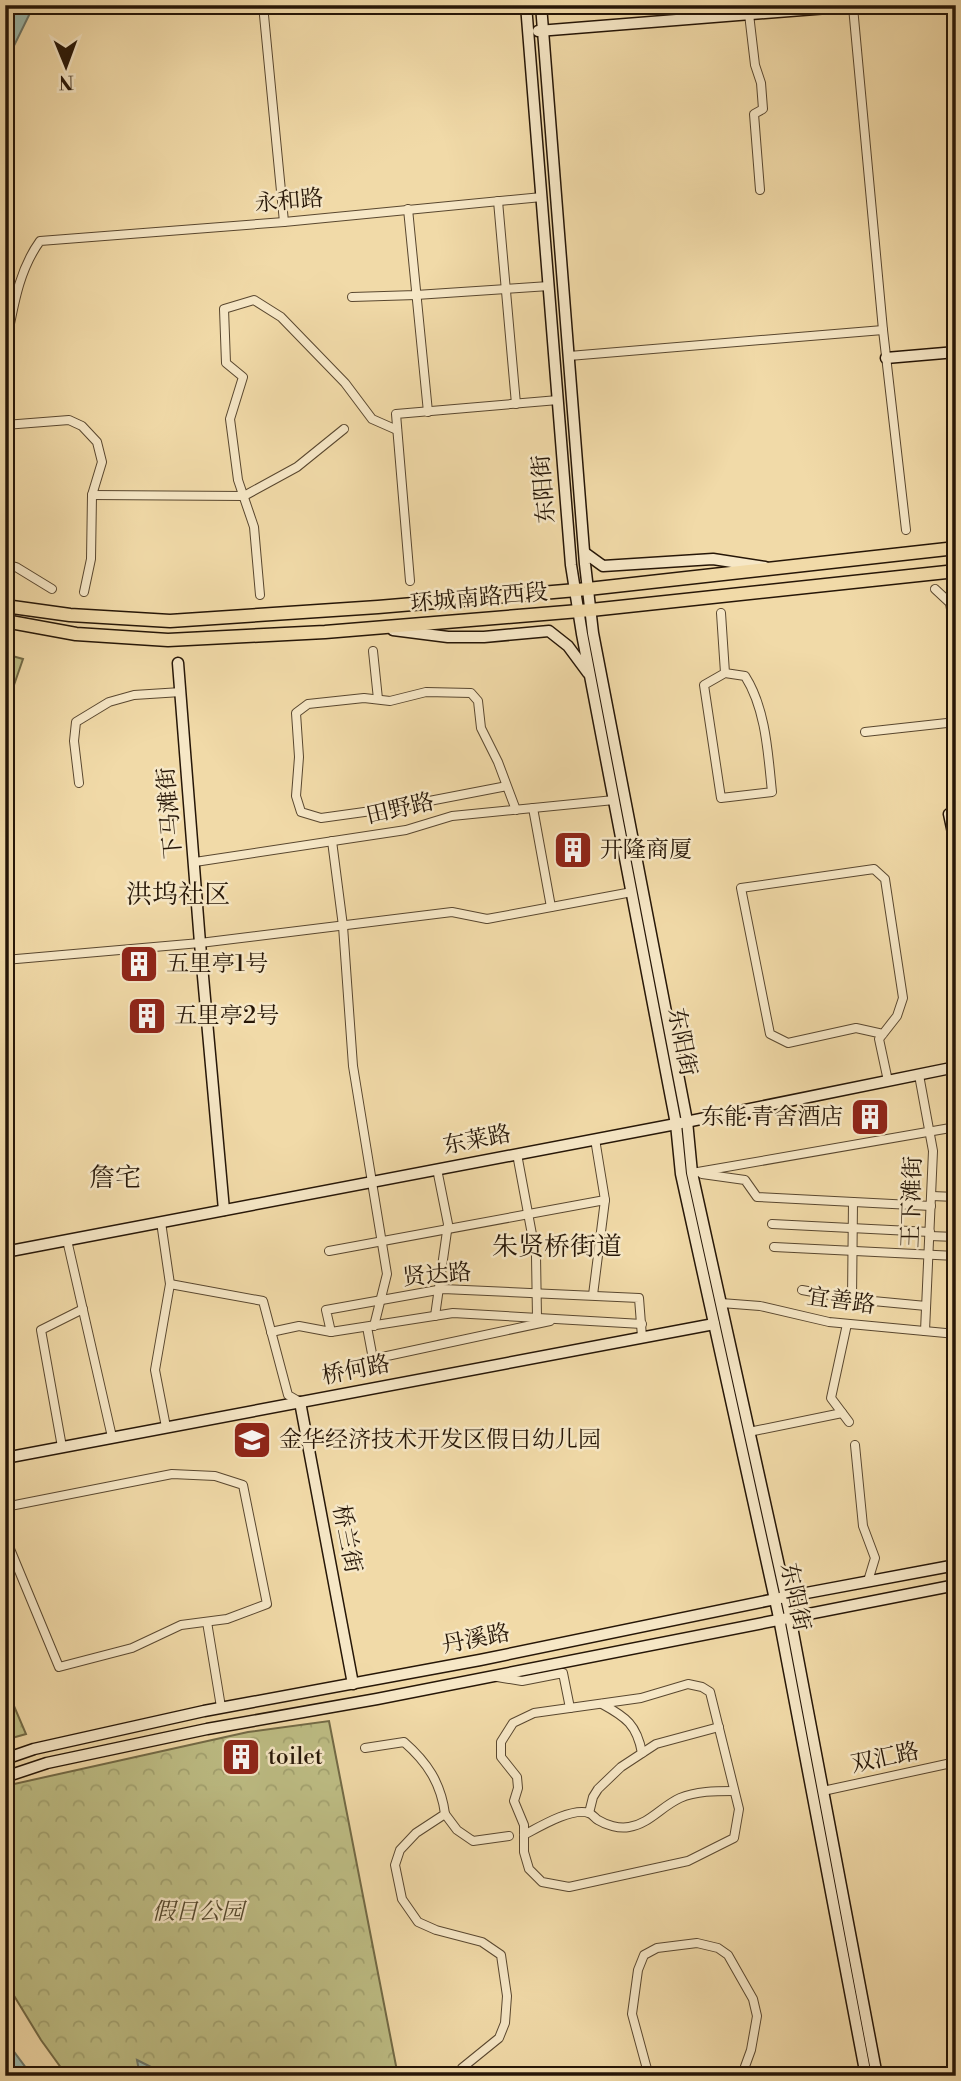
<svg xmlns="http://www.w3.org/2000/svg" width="961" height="2081" viewBox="0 0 961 2081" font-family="'Libre Bodoni','Noto Serif SC',serif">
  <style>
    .forest { fill: url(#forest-crowns); stroke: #726a46; stroke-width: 2 }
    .water { fill: #9bbaae; stroke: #6c786b; stroke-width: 2 }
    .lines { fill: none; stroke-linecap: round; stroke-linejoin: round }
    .street-casing { stroke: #59472f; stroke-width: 10 }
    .secondary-casing { stroke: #261607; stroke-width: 13 }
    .primary-casing { stroke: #261607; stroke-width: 15 }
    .street { stroke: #f6e7c6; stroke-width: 8 }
    .secondary { stroke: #f6e7c6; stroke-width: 10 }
    .primary { stroke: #f1daa8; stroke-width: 12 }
    .labels { text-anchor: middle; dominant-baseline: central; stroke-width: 5; stroke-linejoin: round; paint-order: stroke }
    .street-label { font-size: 23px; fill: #261607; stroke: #f6e7c6 }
    .poi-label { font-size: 23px; fill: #261607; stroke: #f6e7c6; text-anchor: start }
    .park-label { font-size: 23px; font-style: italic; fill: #54482d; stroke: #f6e7c6 }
    .quarter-label { font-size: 26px; fill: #261607; stroke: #f6e7c6 }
  </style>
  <defs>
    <pattern id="forest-crowns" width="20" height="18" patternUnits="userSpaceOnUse" patternTransform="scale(1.75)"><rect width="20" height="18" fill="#bebe85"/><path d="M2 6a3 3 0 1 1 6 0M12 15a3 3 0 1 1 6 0" fill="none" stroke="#a3a371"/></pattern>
  </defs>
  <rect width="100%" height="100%" fill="#f1daa8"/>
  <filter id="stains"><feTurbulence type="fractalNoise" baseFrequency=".00286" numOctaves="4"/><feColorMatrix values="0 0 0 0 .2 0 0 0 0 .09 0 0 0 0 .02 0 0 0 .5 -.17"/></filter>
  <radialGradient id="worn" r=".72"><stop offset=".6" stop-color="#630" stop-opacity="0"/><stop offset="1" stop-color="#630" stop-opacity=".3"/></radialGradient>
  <g class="forest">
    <polygon points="5,654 23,659 5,711"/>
    <polygon points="5,1685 26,1734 5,1740"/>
    <polygon points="329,1721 398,2076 67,2076 41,2040 5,1981 5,1786 248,1732"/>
  </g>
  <g class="water">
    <polygon points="5,5 34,5 5,64"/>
    <polygon points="5,2040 6,2041 32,2076 5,2076"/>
    <polygon points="137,2060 169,2076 241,2076 140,2076"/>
  </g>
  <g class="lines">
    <g class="street-casing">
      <g id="street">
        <polyline points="263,5 284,222"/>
        <polyline points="853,7 883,330 906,530"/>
        <polyline points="749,14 755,65 761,83 763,109 754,114 760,190"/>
        <polyline points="498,201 516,404"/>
        <polyline points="408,209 428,412"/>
        <polyline points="352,297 416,295 549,286"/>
        <path d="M5 349C13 311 17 273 40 241L284 222 542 197"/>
        <polyline points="569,356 883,330"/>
        <polyline points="5,425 69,420 82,426 97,442 102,462 92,495 91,559 84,592"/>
        <polyline points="92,495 244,496 297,467 344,429"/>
        <polyline points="5,564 16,567 52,589"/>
        <polyline points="410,581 396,414 558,400"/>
        <polyline points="935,589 950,603 956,640"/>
        <polyline points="260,595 254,527 238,480 230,419 243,377 226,363 224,309 254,300 281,317 345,383 372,419 397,430"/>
        <path d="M721 613 725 673 704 685 721 798 772 792C768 754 766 709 745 676L725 673"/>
        <polyline points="373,651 378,699"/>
        <polyline points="865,732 956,722"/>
        <polyline points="79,783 74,741 76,722 109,702 134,695 181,692"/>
        <polyline points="507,786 393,808 321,818 301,812 296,796 299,757 296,713 308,704 364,698 390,701 426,692 471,693 478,701 481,728 498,762 516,810"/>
        <polyline points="533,808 551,907"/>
        <polyline points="332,841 343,926 353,1066 387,1274 374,1326"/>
        <polyline points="195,862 406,830 452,816 614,800"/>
        <polyline points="5,960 200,943 452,912 487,919 632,892"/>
        <polyline points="883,1034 856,1028 788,1043 770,1034 741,888 874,869 885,879 903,998 897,1016 879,1039 888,1081"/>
        <polyline points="919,1075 933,1151 925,1331"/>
        <polyline points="517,1154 536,1256 537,1317"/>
        <polyline points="692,1173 956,1127"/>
        <polyline points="702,1174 745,1180 757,1197 931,1206"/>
        <polyline points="932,1196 956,1197"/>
        <polyline points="161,1222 170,1284 155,1370 166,1427"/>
        <polyline points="772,1224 930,1232"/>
        <polyline points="930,1236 956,1237"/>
        <polyline points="67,1240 112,1437"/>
        <polyline points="774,1247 956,1256"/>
        <polyline points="329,1251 605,1200"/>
        <polyline points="170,1284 263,1301 288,1395 300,1402"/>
        <polyline points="802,1290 852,1299 926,1306"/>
        <polyline points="593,1295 605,1200 595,1139"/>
        <polyline points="852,1299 853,1202"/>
        <polyline points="721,1303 760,1306 829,1322 956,1334"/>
        <polyline points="435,1316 448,1224 437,1169"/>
        <polyline points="847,1324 831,1398 849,1422"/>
        <polyline points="367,1327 373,1359 550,1321"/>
        <polyline points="271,1332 299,1326 331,1332 326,1310 443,1289 639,1298 642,1337"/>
        <polyline points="331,1332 453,1313 642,1324"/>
        <polyline points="749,1432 842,1413"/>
        <polyline points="855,1445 863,1526 875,1558 868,1581"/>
        <polyline points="62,1447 41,1330 83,1309"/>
        <polyline points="5,1507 172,1474 215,1476 243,1485 267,1604 227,1619 181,1625 132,1648 59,1667 5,1537"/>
        <polyline points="207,1622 221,1707"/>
        <polyline points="497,1677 522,1681 563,1673 570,1708"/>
        <polygon points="688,1684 702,1687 710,1692 739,1809 734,1838 688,1861 569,1887 542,1882 529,1869 524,1852 524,1825 514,1801 518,1788 517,1777 501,1757 501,1742 513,1723 534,1713 641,1698"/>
        <path d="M602 1704C626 1717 637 1725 642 1753"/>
        <path d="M365 1748 404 1742C427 1762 441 1783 445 1814L416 1833 400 1850 395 1865 402 1899 418 1922 436 1930 482 1942 501 1955 507 1996 505 2023 499 2038 462 2068 458 2076"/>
        <polyline points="823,1791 956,1762"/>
        <polyline points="589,1813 593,1797 598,1789 621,1767 656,1744 719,1727"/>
        <polyline points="445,1814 457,1830 473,1841 509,1836"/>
        <path d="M524 1835C539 1827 572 1807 589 1813 593 1815 595 1818 598 1820 606 1825 619 1829 629 1827 649 1824 662 1806 680 1798 696 1791 716 1791 733 1791"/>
        <polyline points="653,2076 647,2069 632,2014 638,1970 644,1955 657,1948 697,1943 718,1948 728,1955 753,1999 757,2016 751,2050 743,2072 737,2076"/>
      </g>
    </g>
    <g class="secondary-casing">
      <g id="secondary">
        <polyline points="526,5 571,565 582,634 676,1124 681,1174 778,1613 866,2076"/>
        <polyline points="541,5 585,564 593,633 687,1121 692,1173 789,1611 877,2076"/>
        <polyline points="538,31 866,5"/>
        <polyline points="886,358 956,352"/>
        <polyline points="585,553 603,566 713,559 765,567"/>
        <polyline points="393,630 448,637 484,637 549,631 568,646 588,673"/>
        <polyline points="178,663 200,943 224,1210"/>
        <polyline points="949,814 956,847"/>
        <polyline points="5,1252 676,1124 956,1067"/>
        <polyline points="300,1402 353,1684"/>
        <polyline points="5,1458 714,1324"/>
        <polyline points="5,1759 34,1749 204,1711 480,1660 785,1597 956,1565"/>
        <polyline points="5,1777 47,1763 207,1729 377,1699 956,1585"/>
      </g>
    </g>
    <g class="primary-casing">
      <g id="primary">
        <polyline points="5,606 70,615 170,621 378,607 588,589 956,548"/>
        <polyline points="5,621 76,634 168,640 325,632 591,610 956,571"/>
      </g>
    </g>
    <use href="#street" class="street"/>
    <use href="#secondary" class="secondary"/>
    <use href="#primary" class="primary"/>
  </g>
  <defs>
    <g id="building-square" transform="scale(2.0125)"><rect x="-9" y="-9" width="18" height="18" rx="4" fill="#8f2418" stroke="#f6e7c6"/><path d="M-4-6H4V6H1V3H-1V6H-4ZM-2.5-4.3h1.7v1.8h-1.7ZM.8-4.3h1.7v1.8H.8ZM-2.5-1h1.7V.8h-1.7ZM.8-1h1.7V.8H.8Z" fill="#fff"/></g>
    <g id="school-square" transform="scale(2.0125)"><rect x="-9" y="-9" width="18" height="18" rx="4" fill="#8f2418" stroke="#f6e7c6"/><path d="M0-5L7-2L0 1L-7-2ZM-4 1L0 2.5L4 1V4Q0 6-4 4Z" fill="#fff"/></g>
  </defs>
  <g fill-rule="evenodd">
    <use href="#building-square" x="573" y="850"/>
    <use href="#building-square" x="139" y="964"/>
    <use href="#building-square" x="147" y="1016"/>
    <use href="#building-square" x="870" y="1117"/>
    <use href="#school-square" x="252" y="1440"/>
    <use href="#building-square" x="241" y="1757"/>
  </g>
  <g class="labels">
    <g class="street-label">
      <text transform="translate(289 201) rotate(-5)">永和路</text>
      <text transform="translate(544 489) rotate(-95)">东阳街</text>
      <text transform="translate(479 598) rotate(-5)">环城南路西段</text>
      <text transform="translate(400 809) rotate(-13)">田野路</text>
      <text transform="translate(170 813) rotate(-95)">下马滩街</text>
      <text transform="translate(682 1042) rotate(79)">东阳街</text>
      <text transform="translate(477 1140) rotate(-11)">东莱路</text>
      <text transform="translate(912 1202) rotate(-88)">王下滩街</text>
      <text transform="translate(437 1275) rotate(-5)">贤达路</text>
      <text transform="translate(841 1301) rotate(8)">宜善路</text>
      <text transform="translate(356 1370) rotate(-11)">桥何路</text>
      <text transform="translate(347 1539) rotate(79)">桥兰街</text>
      <text transform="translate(795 1597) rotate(78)">东阳街</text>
      <text transform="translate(476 1639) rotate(-11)">丹溪路</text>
      <text transform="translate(885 1758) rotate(-12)">双汇路</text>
    </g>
    <g class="poi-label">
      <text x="600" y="850">开隆商厦</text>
      <text x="166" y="964">五里亭1号</text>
      <text x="174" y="1016">五里亭2号</text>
      <text x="843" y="1117" text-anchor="end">东能·青舍酒店</text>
      <text x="279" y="1440">金华经济技术开发区假日幼儿园</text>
      <text x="268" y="1757">toilet</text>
    </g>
    <g class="park-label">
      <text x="198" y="1912">假日公园</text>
    </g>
    <g class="quarter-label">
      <text x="178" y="895">洪坞社区</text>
      <text x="115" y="1178">詹宅</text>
      <text x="557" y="1247">朱贤桥街道</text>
    </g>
  </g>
  <rect width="961" height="2081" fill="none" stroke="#f1daa8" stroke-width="28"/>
  <rect x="7" y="7" width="947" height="2067" fill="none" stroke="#261607" stroke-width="3.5"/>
  <rect x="14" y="14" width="933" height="2053" fill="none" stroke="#261607" stroke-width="2"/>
  <g transform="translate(66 66) rotate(179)" stroke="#f6e7c6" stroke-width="5" paint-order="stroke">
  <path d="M0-5L12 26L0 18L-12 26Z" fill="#261607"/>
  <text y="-10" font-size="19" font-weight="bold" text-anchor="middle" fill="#261607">N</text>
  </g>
  <rect width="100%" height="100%" filter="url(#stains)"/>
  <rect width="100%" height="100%" fill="url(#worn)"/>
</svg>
